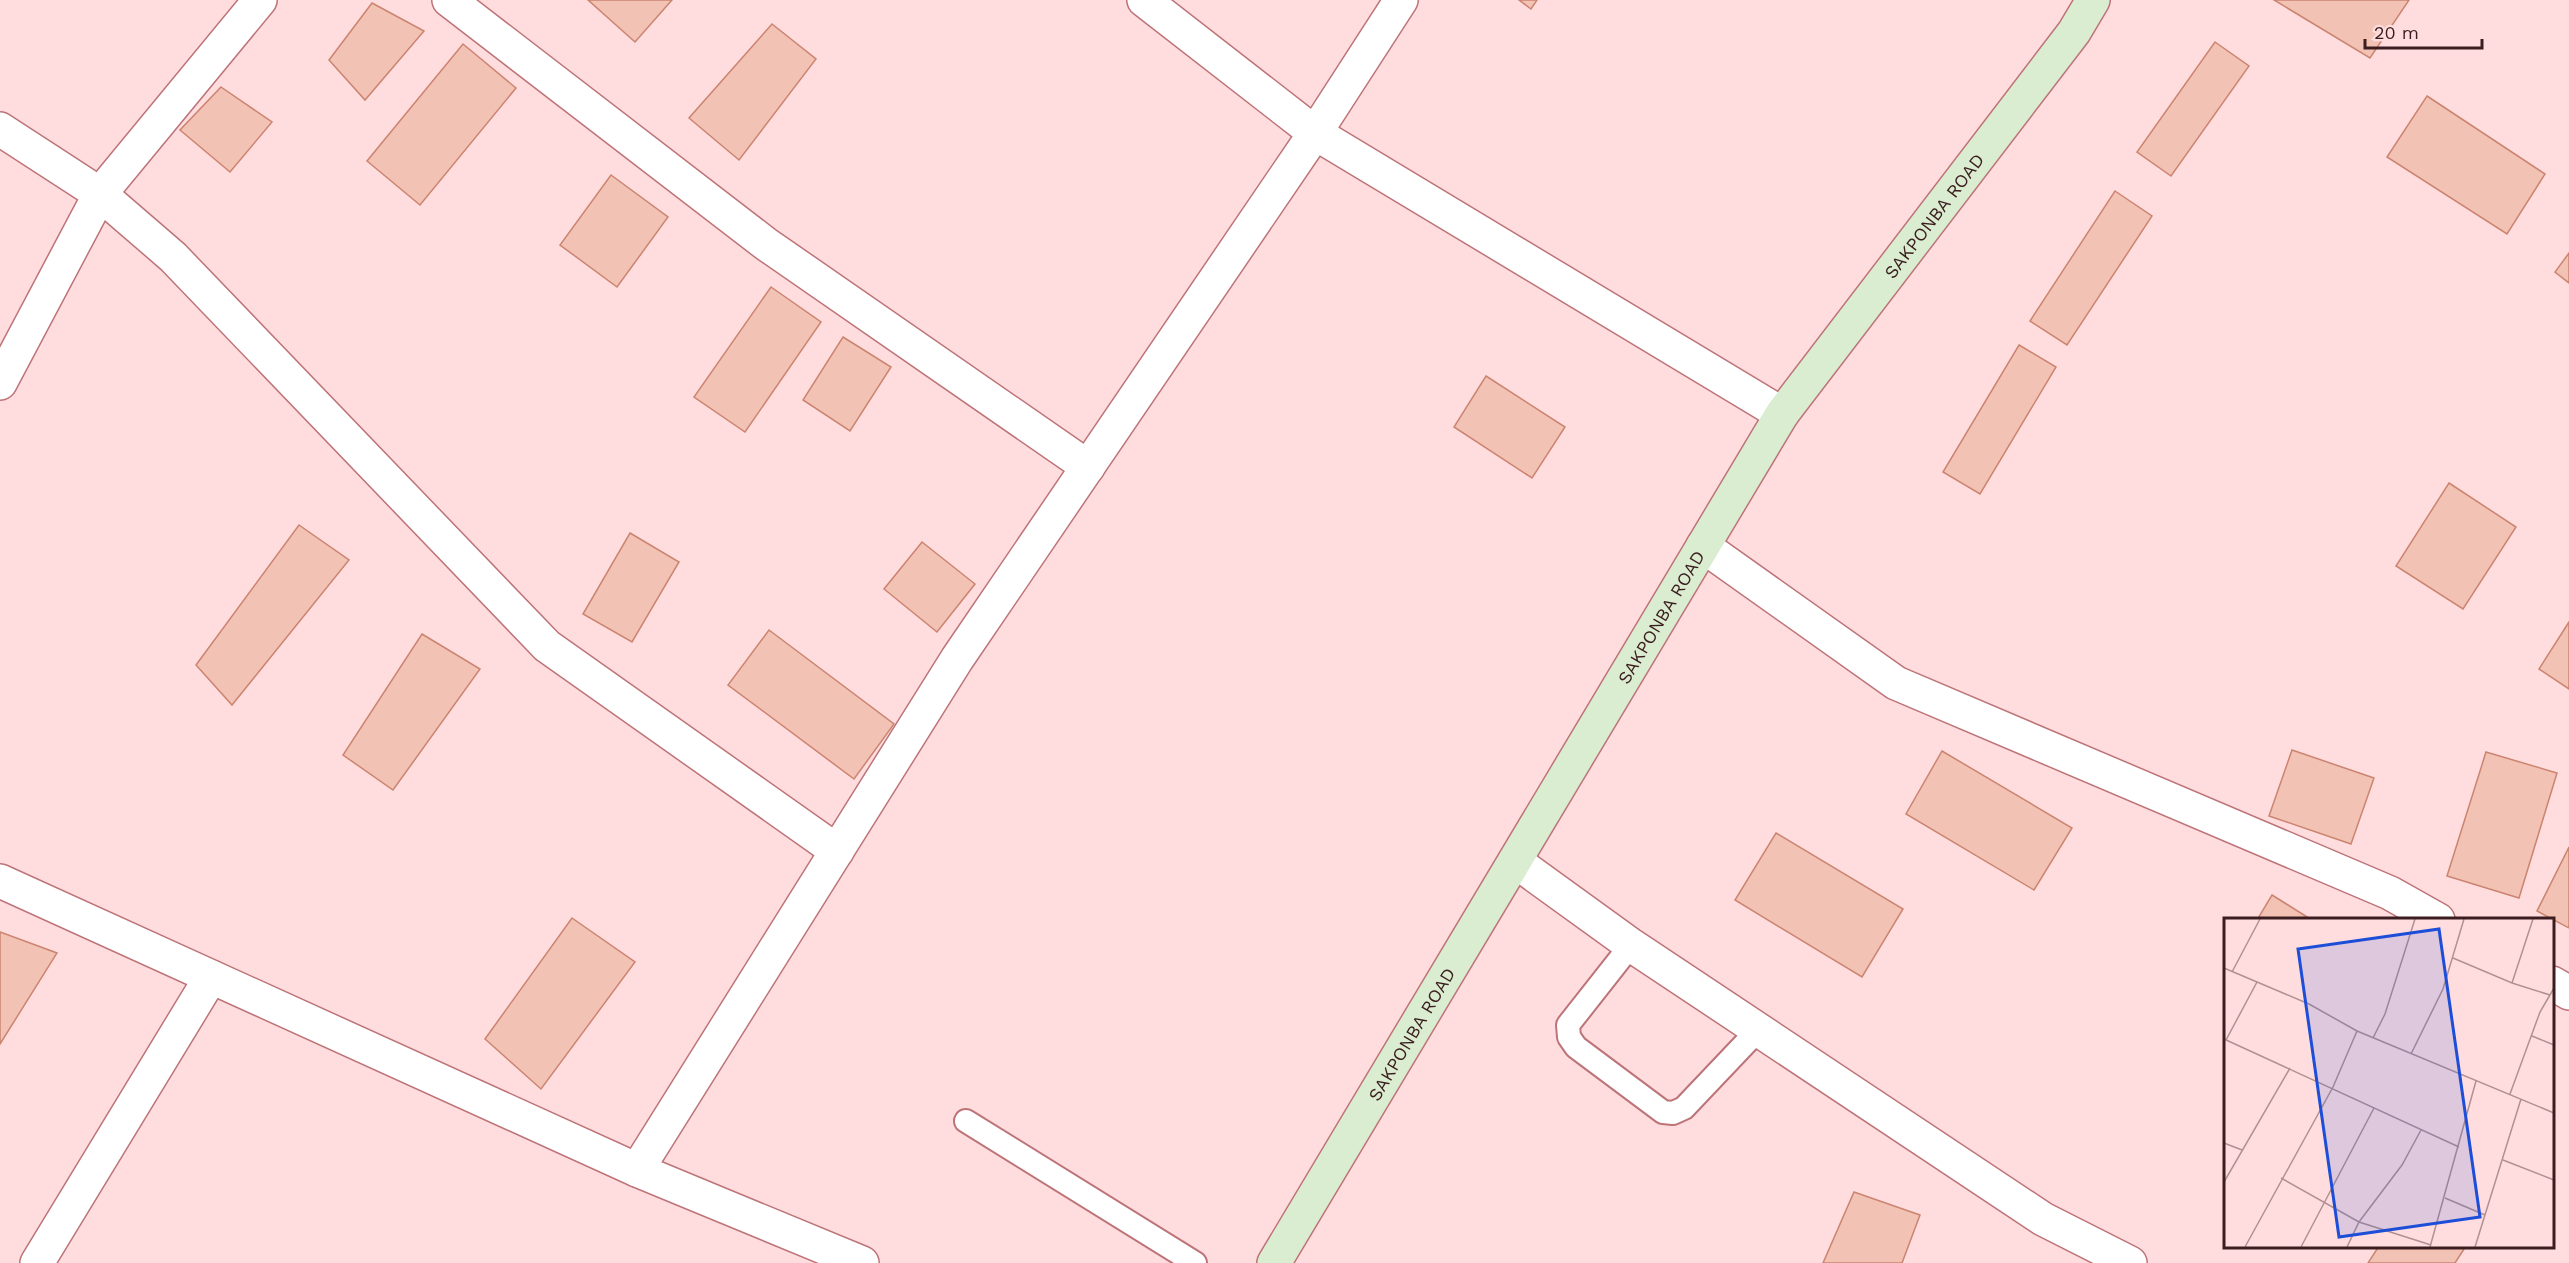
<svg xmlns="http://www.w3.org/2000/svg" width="2569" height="1263" viewBox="0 0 2569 1263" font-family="'Work Sans',sans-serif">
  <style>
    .building { fill: #f2c2b4; stroke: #cb8470; stroke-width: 1.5 }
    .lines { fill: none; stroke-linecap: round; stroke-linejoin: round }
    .service-casing { stroke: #bd7478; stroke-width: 26 }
    .minor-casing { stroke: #bd7478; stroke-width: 36 }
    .secondary-casing { stroke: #bd7478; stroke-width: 36 }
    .service { stroke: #fff; stroke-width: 22 }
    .minor { stroke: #fff; stroke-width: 33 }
    .secondary { stroke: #daedd0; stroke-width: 33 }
    .labels { text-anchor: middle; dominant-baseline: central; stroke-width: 6; stroke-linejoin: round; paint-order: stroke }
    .street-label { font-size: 18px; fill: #3b1d1f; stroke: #ffddde }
    .inset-road { fill: none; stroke: #b19092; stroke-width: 1.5 }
    .view { fill: #1d4ed8; fill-opacity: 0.15; stroke: #1d4ed8; stroke-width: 3 }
    .inset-edge { fill: none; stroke: #3b1d1f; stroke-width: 3 }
  </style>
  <rect width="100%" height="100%" fill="#ffddde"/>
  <g class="building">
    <polygon points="588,0 672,0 635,42"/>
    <polygon points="1519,0 1537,0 1531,9"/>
    <polygon points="2274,0 2409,0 2370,58"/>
    <polygon points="372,3 424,31 365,100 329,60"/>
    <polygon points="772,24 816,59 739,160 689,118"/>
    <polygon points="2215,42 2249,66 2171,176 2137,152"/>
    <polygon points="463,44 516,88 420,205 367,161"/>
    <polygon points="221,87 272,122 230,172 180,130"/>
    <polygon points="2427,96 2545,174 2507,234 2387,157"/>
    <polygon points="611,175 668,217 617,287 560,245"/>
    <polygon points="2115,191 2152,216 2067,345 2030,321"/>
    <polygon points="2569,253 2569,283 2555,272"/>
    <polygon points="771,287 821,322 745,432 694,397"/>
    <polygon points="843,337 891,367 850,431 803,400"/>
    <polygon points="2019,345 2056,367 1980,494 1943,472"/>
    <polygon points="1486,376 1565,427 1532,478 1454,427"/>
    <polygon points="2449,483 2516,527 2463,609 2396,566"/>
    <polygon points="299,525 349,560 232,705 196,665"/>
    <polygon points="630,533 679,562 632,642 583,614"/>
    <polygon points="922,542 975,584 937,632 884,589"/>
    <polygon points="2569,622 2569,689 2539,669"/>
    <polygon points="769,630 894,724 854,779 728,685"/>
    <polygon points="422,634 480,669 393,790 343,755"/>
    <polygon points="2292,750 2374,778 2351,844 2269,816"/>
    <polygon points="1942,751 2072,828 2034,890 1906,814"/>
    <polygon points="2486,752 2557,773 2519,898 2447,876"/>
    <polygon points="1776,833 1903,909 1862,977 1735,900"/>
    <polygon points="2569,847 2569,928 2537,911"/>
    <polygon points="2272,895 2312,920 2257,920"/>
    <polygon points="572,918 635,962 541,1089 485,1039"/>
    <polygon points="0,932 57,953 0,1044"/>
    <polygon points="1854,1192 1920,1215 1902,1263 1823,1263"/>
    <polygon points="2379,1246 2466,1246 2455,1263 2368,1263"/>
  </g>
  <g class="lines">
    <g class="service-casing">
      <g id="service">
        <polyline points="1631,945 1568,1025 1569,1037 1576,1047 1663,1112 1673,1113 1684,1108 1759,1029"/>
        <polyline points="966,1121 1195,1263"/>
      </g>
    </g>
    <g class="minor-casing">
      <g id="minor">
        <polyline points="449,0 766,244 1088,467"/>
        <polyline points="1144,0 1315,133 1782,414"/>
        <polyline points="0,129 100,194 173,257 547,646 837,851"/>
        <polyline points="0,383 100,194 260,0"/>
        <polyline points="1703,546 1896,683 2390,893 2438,920"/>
        <polyline points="1515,861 1631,945 2043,1219 2130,1263"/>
        <polyline points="0,881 637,1170 862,1263"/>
        <polyline points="2552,983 2569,993"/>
        <polyline points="637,1170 957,659 1315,133 1401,0"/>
        <polyline points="37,1263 211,977"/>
      </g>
    </g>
    <g class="secondary-casing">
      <g id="secondary">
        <path id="s1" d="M1274 1263 1782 414 2074 32 2093 0"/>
      </g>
    </g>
    <use href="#service" class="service"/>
    <use href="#minor" class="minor"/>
    <use href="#secondary" class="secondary"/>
  </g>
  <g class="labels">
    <g class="street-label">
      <text stroke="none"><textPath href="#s1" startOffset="1239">SAKPONBA ROAD</textPath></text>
      <text stroke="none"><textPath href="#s1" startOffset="753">SAKPONBA ROAD</textPath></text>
      <text stroke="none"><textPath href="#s1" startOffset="267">SAKPONBA ROAD</textPath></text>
    </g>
  </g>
  <g transform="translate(2224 918)">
    <rect width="330" height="330" fill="#ffddde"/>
    <path class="inset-road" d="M229 40 288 65 309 1M0 50 85 86 133 113 330 195M8 54 36 1M288 65 326 77M308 118 330 127M149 120 161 96 191 1M0 121 235 229M2 122 33 64M187 136 219 71 240 1M286 176 316 94 330 70M0 225 18 232M279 242 330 262M57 260 135 304 207 327M0 264 66 150M221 280 261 297M21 329 109 169 133 113M77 329 150 190M123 329 135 304 178 247 197 212M206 329 252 163M251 329 297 181"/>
    <path class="view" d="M215 11 256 299 115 319 74 31Z"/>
    <rect width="330" height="330" class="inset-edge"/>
  </g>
  <path d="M2365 39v9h117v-9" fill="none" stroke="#3b1d1f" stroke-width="3"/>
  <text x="2374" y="39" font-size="18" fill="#3b1d1f" stroke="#ffddde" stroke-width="4.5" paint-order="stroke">20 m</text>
</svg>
